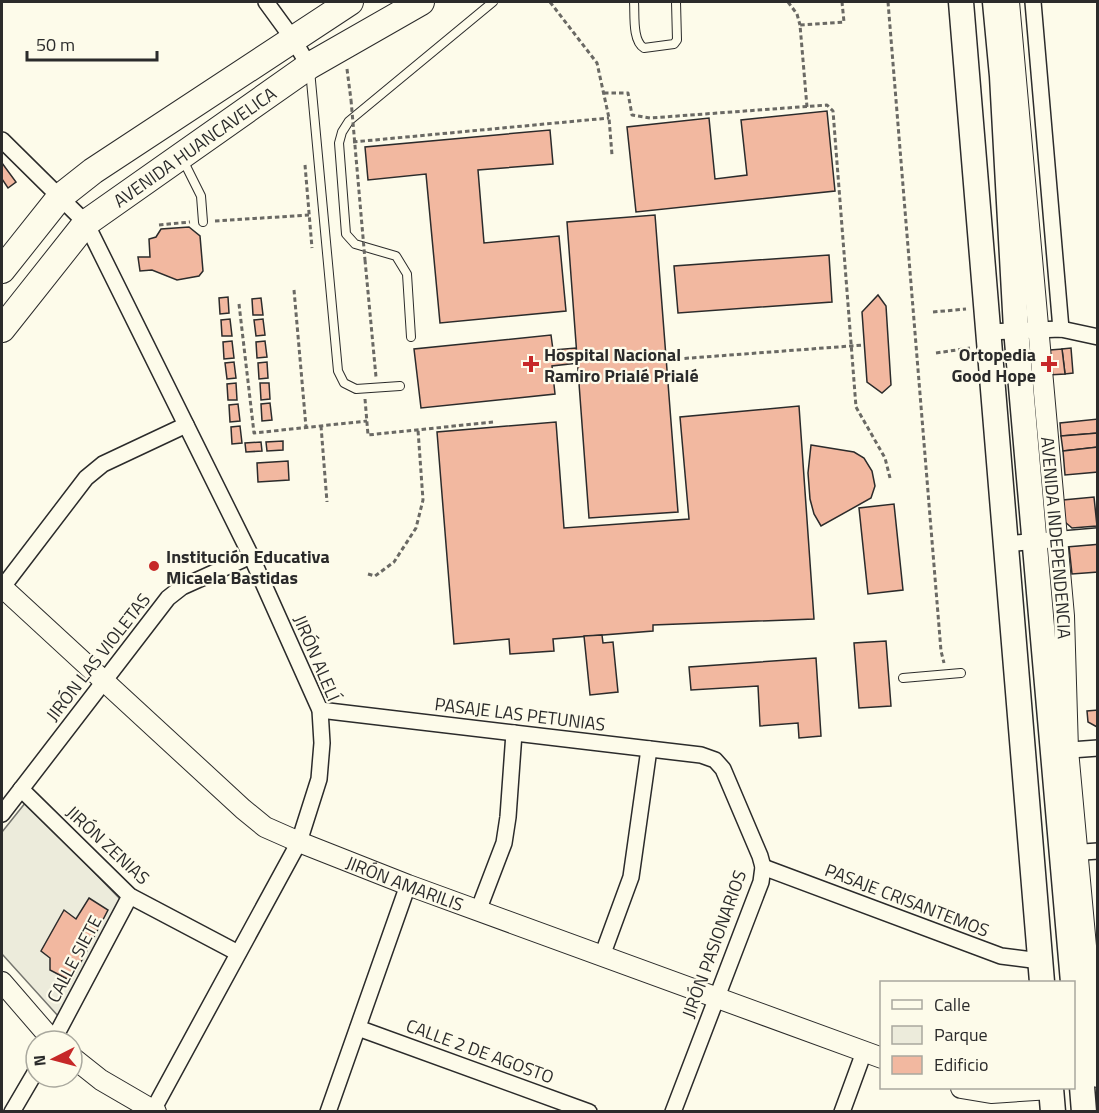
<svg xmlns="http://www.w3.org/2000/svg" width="1099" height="1113" viewBox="0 0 1099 1113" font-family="'Titillium Web',sans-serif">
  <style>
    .green { fill: #ecebdb; stroke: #74746e; stroke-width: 1.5 }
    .building { fill: #f2b8a0; stroke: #2b2b2b; stroke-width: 1.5 }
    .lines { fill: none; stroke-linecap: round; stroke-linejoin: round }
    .service-casing { stroke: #2b2b2b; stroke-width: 10 }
    .minor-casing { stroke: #2b2b2b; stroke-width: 18 }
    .tertiary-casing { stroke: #2b2b2b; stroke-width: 22 }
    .primary-casing { stroke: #2b2b2b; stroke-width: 27 }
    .trunk-casing { stroke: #2b2b2b; stroke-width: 28 }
    .path { stroke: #6a6964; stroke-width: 3; stroke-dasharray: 4.5 3; stroke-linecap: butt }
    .service { stroke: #fdfbea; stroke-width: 8 }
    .minor { stroke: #fdfbea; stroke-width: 15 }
    .tertiary { stroke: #fdfbea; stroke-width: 20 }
    .primary { stroke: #fdfbea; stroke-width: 24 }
    .trunk { stroke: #fdfbea; stroke-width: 26 }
    .path-bridge { stroke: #6a6964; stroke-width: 3; stroke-dasharray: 4.5 3; stroke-linecap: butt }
    .poi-dot { fill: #c62828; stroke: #fdfbea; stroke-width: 2 }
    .labels { text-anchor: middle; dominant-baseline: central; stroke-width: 4.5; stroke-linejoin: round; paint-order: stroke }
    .street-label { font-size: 18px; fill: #2b2b2b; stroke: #fdfbea }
    .poi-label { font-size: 18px; font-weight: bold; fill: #2b2b2b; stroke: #fdfbea; text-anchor: start }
  </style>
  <rect width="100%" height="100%" fill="#fdfbea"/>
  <polygon class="green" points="26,802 120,899 59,1017 2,954 2,832"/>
  <g class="building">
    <polygon points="827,111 835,191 636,212 627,127 709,118 715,179 747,175 741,120"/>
    <polygon points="550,130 553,164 478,170 484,243 559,236 566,311 440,323 426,174 368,180 365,147"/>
    <polygon points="2,163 16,182 8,188 2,179"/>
    <polygon points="655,215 678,512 589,518 567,222"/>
    <polygon points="189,227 200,236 203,271 199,276 177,280 152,270 140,271 138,257 150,257 149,239 156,237 161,229"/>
    <polygon points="829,255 832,302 678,313 674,266"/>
    <polygon points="878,295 886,306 891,385 882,393 867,382 862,312"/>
    <polygon points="228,297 229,313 220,314 219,298"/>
    <polygon points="261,298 263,315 253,315 252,299"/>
    <polygon points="230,319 232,336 222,336 221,320"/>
    <polygon points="263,319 265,335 256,336 254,320"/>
    <polygon points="551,335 553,350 576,348 578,363 552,366 555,394 421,408 414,349"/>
    <polygon points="232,341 234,358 224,359 223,342"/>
    <polygon points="265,341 267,357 257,358 256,342"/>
    <polygon points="1071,348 1073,373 1065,374 1062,349"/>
    <polygon points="1062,349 1065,374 1048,375 1050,350"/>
    <polygon points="234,362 236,378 227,379 225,363"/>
    <polygon points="267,362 268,378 259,379 258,363"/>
    <polygon points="236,383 237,400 228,400 227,384"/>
    <polygon points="260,383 269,383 270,399 261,400"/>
    <polygon points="270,403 272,420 262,421 261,404"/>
    <polygon points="238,404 240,421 230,422 229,405"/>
    <polygon points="799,406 814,619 653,625 653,631 553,639 554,651 510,654 509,639 454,644 437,432 556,422 564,528 689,519 680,417"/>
    <polygon points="1098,419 1098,433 1061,436 1060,423"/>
    <polygon points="240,426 242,443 232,444 231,427"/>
    <polygon points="1098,433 1098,447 1063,451 1061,436"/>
    <polygon points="283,441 283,450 267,451 266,442"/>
    <polygon points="261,442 262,451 246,452 245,443"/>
    <polygon points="811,445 854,452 864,458 872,471 875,486 871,498 821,526 814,514 810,499 808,473"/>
    <polygon points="1098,447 1098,472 1065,475 1063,451"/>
    <polygon points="288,461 289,480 258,482 257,463"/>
    <polygon points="1094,497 1097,526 1072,528 1065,522 1063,500"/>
    <polygon points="894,504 903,590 868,594 859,508"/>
    <polygon points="1098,544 1098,572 1072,574 1069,546"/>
    <polygon points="602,635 603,643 613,642 618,692 590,695 584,636"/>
    <polygon points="886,641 891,706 859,708 854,643"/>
    <polygon points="816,658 821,736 799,738 798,723 760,726 758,686 691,690 689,667"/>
    <polygon points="1098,710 1098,727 1097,727 1088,722 1087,711"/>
    <polygon points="89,898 108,910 71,981 50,970 50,958 41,951 64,910 76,919"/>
  </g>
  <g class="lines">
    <g class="service-casing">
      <g id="service">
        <path d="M634 2C635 14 632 41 644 48L674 44 677 40 676 2"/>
        <polyline points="310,70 338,371 344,383 356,389 400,386"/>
        <polyline points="183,160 201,196 203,222"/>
        <polyline points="411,337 407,274 396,256 355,244 346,234 339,143 342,132 349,121 493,2"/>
        <polyline points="903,678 961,673"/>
      </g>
    </g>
    <g class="minor-casing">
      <g id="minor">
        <polyline points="266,2 293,39 309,66"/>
        <polyline points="1033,2 1061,329"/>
        <polyline points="2,140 86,223 251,556 320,710 322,743 319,779 299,842 152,1112"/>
        <polyline points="988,332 1061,329 1098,337"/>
        <polyline points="1005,544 1098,536"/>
        <polyline points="2,588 86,478 103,464 186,425"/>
        <polyline points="320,710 701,755 715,760 723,769 760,856 763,867 761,882 673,1112"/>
        <polyline points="1057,751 1098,748"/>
        <polyline points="21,789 130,896 238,953"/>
        <polyline points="2,814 168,598 182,587 251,556"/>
        <polyline points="1069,853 1098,851"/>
        <polyline points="763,867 1001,956 1040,961"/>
        <polyline points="478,911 504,843 508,817 514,733"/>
        <polyline points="602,956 631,877 649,749"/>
        <polyline points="358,1028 589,1112"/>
        <polyline points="53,1041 130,896"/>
        <polyline points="12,1112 36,1071"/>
        <polyline points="328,1112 408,885"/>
        <polyline points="842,1112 864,1052"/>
      </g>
    </g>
    <g class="tertiary-casing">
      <g id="tertiary">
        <path id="s1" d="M1009 2 1064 616 1068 750 1098 1077"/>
        <path id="s2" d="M2 587 243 809 265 827 299 842 408 885 882 1058"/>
        <polyline points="2,982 53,1041"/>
        <polyline points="72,1057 101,1080 156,1112"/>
        <polyline points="961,1088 991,1093 1051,1089"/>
      </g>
    </g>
    <g class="primary-casing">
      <g id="primary">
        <polyline points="961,2 1042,982"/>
        <polyline points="995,2 1002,76 1016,329 1073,982"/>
        <polyline points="1074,985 1084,1112"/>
        <polyline points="1051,1088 1053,1112"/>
      </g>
    </g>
    <g class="trunk-casing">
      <g id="trunk">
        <polyline points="2,270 60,197 93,171 350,2"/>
        <path id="s3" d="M2 329 86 223 309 66 421 2"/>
      </g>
    </g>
    <g class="path">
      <polyline points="550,2 597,63 609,118 612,155"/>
      <polyline points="788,2 797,14 800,25"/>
      <polyline points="888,2 941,651 944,663"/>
      <polyline points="347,69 351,100"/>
      <polyline points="604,93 628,93 632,115 650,118 827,105 833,111 856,407 885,458 890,478"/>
      <polyline points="807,107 800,25 844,22 842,2"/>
      <polyline points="353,142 609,118"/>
      <polyline points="305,165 312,248"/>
      <polyline points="215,221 309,215"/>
      <polyline points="159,225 190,222"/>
      <polyline points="365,260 376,377"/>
      <polyline points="294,290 306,427"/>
      <polyline points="239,304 254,433 367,421"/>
      <polyline points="933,312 966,309"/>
      <polyline points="936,353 970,348"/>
      <polyline points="677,359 864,345"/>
      <polyline points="365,399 368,435 493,422"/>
      <polyline points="321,426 327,502"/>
      <polyline points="368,574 375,576 394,562 416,528 423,500 418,430"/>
    </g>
    <use href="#service" class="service"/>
    <use href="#minor" class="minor"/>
    <use href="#tertiary" class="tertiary"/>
    <use href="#primary" class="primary"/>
    <use href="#trunk" class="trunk"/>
    <polyline class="path-bridge" points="351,100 365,260"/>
  </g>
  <g class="poi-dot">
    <path d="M528 355h6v6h6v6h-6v6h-6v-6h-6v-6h6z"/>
    <path d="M1046 355h6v6h6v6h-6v6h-6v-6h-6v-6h6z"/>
    <circle cx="154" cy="566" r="6"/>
  </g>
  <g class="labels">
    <g class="street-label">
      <text stroke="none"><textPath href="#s3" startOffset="268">AVENIDA HUANCAVELICA</textPath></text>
      <text stroke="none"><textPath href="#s1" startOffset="538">AVENIDA INDEPENDENCIA</textPath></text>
      <text transform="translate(98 657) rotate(-52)">JIRÓN LAS VIOLETAS</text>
      <text transform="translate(317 658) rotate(67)">JIRÓN ALELÍ</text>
      <text transform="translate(520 714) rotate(7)">PASAJE LAS PETUNIAS</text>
      <text transform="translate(108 845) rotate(43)">JIRÓN ZENIAS</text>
      <text stroke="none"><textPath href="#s2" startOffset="507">JIRÓN AMARILIS</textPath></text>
      <text transform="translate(907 900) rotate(21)">PASAJE CRISANTEMOS</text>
      <text transform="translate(714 944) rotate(-70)">JIRÓN PASIONARIOS</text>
      <text transform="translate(74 959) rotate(-62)">CALLE SIETE</text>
      <text transform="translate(480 1051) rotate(20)">CALLE 2 DE AGOSTO</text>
    </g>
    <g class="poi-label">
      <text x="544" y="354">Hospital Nacional<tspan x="544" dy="21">Ramiro Prialé Prialé</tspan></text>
      <text x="1036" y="354" text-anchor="end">Ortopedia<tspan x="1036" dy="21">Good Hope</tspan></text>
      <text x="166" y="556">Institución Educativa<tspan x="166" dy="21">Micaela Bastidas</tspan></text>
    </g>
  </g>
  <rect width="1099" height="1113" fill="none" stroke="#2b2b2b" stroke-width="6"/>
  <rect x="880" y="981" width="195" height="108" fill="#fdfbea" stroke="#a9a89e" stroke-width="1.5"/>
  <rect x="892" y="1000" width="30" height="9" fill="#fdfbea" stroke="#a9a89e" stroke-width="1.5"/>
  <text x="934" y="1011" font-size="18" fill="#2b2b2b">Calle</text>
  <rect x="892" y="1026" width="30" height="18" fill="#ecebdb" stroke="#a9a89e" stroke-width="1.5"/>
  <text x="934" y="1041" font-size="18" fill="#2b2b2b">Parque</text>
  <rect x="892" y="1056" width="30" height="18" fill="#f2b8a0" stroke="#a9a89e" stroke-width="1.5"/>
  <text x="934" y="1071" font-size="18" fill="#2b2b2b">Edificio</text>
  <g transform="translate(54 1059) rotate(264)"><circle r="28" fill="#fdfbea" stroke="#a9a89e" stroke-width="1.5"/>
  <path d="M0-4.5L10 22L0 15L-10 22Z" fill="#c62828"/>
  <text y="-9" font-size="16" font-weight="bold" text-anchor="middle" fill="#2b2b2b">N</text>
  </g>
  <path d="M27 51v9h130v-9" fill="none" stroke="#2b2b2b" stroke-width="3"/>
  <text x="36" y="51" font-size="18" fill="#2b2b2b" stroke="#fdfbea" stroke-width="4.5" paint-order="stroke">50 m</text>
</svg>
